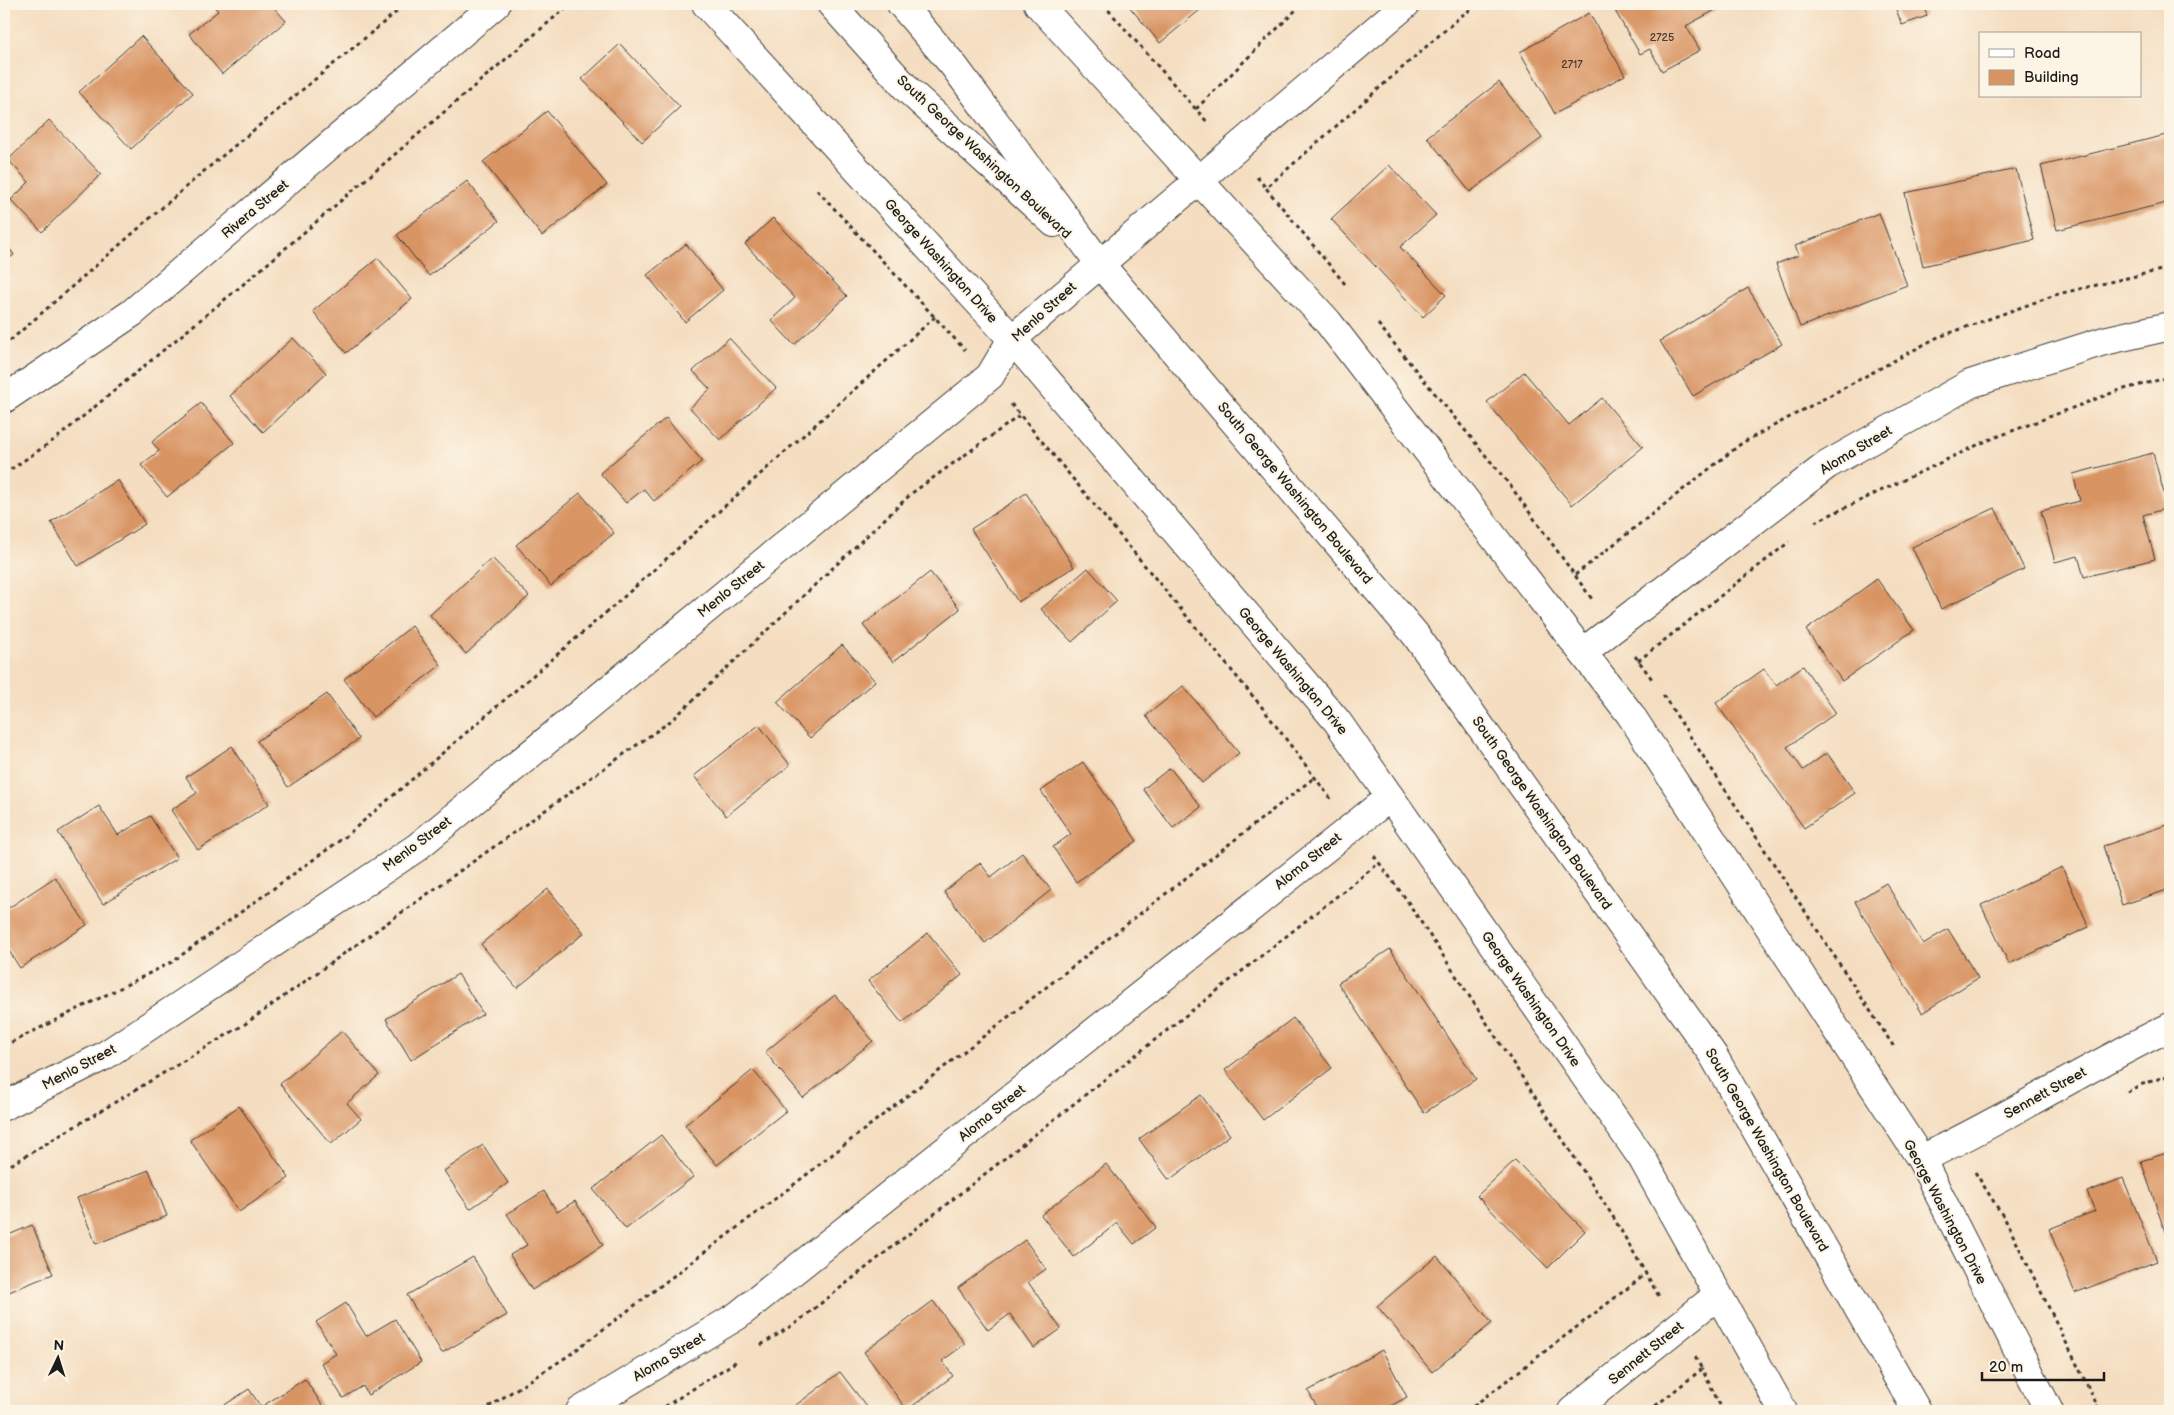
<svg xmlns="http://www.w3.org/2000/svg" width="2174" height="1415" viewBox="0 0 2174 1415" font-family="'Balsamiq Sans',sans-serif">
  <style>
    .building { fill: #d99464 }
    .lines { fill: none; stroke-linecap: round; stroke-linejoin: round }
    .minor-casing { stroke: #3c3935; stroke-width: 30 }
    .tertiary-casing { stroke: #3c3935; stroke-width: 30 }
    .path { stroke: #3c3935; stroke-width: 3; stroke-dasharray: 4 4; stroke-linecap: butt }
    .minor { stroke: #fff; stroke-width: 28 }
    .tertiary { stroke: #fff; stroke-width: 28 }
    .labels { text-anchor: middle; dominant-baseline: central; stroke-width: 4; stroke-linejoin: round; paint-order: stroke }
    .number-label { font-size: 11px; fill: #4b3a2e }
    .street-label { font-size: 14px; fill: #1c1c1c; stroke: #fcf5e5 }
  </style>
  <rect width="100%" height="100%" fill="#fcf5e5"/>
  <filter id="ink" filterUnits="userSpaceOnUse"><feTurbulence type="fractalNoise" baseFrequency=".02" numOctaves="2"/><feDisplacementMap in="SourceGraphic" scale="10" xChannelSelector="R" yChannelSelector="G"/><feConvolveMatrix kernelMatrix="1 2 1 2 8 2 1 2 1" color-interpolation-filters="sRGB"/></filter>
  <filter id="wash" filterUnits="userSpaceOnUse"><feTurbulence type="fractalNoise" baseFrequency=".0096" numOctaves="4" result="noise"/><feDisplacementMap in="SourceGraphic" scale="20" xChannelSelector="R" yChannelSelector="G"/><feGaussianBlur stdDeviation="1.12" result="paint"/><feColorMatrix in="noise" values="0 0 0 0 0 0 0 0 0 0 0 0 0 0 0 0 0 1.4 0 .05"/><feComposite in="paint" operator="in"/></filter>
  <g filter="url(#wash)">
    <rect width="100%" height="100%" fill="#f4ddc0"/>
    <g id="blocks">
      <g class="building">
        <polygon points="212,4 271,4 286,21 222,74 189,34 218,11"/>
        <polygon points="1127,4 1207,4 1160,43"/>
        <polygon points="1611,4 1726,4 1686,26 1700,50 1662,71 1650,49 1640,54"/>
        <polygon points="1894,4 1923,4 1927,16 1902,25"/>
        <polygon points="1589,13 1625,75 1555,114 1520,52"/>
        <polygon points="141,36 193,93 131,149 79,92"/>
        <polygon points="620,44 680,107 642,142 582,79"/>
        <polygon points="1499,82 1542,138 1470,192 1427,137"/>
        <polygon points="547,111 607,185 542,236 483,162"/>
        <polygon points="49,120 101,174 42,232 11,200 29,182 8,160"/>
        <polygon points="2170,134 2170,202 2057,230 2041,166"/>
        <polygon points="1389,165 1436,215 1400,247 1446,295 1423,317 1331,219"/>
        <polygon points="2016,169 2034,240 1923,266 1905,193"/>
        <polygon points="467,181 499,221 429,276 397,235"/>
        <polygon points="1879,213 1907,285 1800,327 1776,264 1799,255 1795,246"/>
        <polygon points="773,218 847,296 794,345 771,320 795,298 745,244"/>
        <polygon points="4,241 14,255 4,262"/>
        <polygon points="686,244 723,290 685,322 647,275"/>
        <polygon points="378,258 412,299 346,353 313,311"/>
        <polygon points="1748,288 1782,344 1693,396 1660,341"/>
        <polygon points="293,338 326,373 263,432 230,396"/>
        <polygon points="729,338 776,388 720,440 690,408 710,389 693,371"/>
        <polygon points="1524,372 1569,425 1602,398 1643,447 1572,505 1487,402"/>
        <polygon points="201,403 234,443 167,497 141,465 159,451 152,442"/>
        <polygon points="666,418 702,461 654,501 644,489 626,503 600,473"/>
        <polygon points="2153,453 2168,508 2143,515 2155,559 2084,577 2078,556 2055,562 2041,511 2080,501 2073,474"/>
        <polygon points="118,480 145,524 78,566 51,522"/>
        <polygon points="580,493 614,533 551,586 516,545"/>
        <polygon points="1026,493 1074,567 1018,602 971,529"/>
        <polygon points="1995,508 2024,569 1941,609 1912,547"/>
        <polygon points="492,558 529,596 466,654 430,615"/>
        <polygon points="1088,568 1117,601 1072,642 1041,609"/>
        <polygon points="930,572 960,609 893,662 863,625"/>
        <polygon points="1877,579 1914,630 1842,681 1806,630"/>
        <polygon points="412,626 441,665 373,717 344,679"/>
        <polygon points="842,645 875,681 810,738 777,702"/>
        <polygon points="1803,666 1836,713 1787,747 1803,770 1827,753 1855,793 1804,828 1716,703 1764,669 1776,685"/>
        <polygon points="1183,686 1239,753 1202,783 1146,716"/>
        <polygon points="327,694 359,739 288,787 257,741"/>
        <polygon points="759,725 790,765 726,816 694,776"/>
        <polygon points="232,746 269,804 198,850 171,810 197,793 186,777"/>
        <polygon points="1083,762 1137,841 1076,882 1053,847 1071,834 1041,791"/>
        <polygon points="1170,768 1201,807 1173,828 1143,789"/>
        <polygon points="99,806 118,835 150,816 177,858 103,904 58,832"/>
        <polygon points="2170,824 2170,889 2122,905 2103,846"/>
        <polygon points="1022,853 1051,890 985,943 944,892 980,863 991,877"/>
        <polygon points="2062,867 2089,927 2009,964 1981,905"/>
        <polygon points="55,877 87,925 20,968 4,943 4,911"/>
        <polygon points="1886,883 1923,944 1948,929 1978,978 1922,1013 1855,902"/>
        <polygon points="548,889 584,933 517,988 481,944"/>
        <polygon points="928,933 962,975 902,1023 868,981"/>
        <polygon points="1390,949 1476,1079 1424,1113 1338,983"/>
        <polygon points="458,974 483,1014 411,1060 386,1019"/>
        <polygon points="835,995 873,1041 803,1098 765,1052"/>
        <polygon points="1293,1018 1332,1068 1263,1120 1225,1070"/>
        <polygon points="342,1031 379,1075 347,1103 361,1119 331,1144 280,1084"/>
        <polygon points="753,1070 786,1111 717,1165 685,1125"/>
        <polygon points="1201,1095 1230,1135 1169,1180 1139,1139"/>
        <polygon points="239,1106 289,1178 239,1212 190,1140"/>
        <polygon points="661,1135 693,1177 626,1229 593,1189"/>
        <polygon points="483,1145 508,1183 470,1209 444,1171"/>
        <polygon points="2170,1152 2170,1234 2166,1235 2141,1161"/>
        <polygon points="1515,1160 1585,1231 1548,1268 1477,1196"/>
        <polygon points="1106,1164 1156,1227 1134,1244 1117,1223 1074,1257 1041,1215"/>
        <polygon points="149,1170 167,1216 96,1244 77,1198"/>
        <polygon points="2123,1178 2157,1261 2075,1293 2049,1229 2095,1211 2087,1192"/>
        <polygon points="544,1191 557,1212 575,1201 603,1245 532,1290 510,1255 527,1245 507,1214"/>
        <polygon points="32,1225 53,1274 4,1294 4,1237"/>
        <polygon points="1025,1240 1046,1269 1028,1282 1061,1329 1034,1348 1010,1314 988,1330 958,1288"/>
        <polygon points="1437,1256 1492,1323 1432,1372 1377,1306"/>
        <polygon points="473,1257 507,1315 442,1353 407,1295"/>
        <polygon points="933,1301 965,1344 942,1361 953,1376 907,1410 864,1352"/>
        <polygon points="346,1303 366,1336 395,1319 421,1362 368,1395 363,1386 343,1398 321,1363 336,1354 316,1322"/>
        <polygon points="1382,1350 1407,1397 1381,1411 1319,1411 1308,1391"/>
        <polygon points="840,1372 870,1411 788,1411"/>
        <polygon points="305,1379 326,1411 222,1411 220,1408 249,1389 261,1407"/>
      </g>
    </g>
  </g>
  <g filter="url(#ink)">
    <use href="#blocks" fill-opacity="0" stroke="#3c3935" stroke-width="1"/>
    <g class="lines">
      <g class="minor-casing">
        <g id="minor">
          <polyline points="706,4 1012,339 1337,721 1642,1158 1783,1411"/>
          <polyline points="1038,4 1328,322 1630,714 1921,1159 2049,1411"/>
          <polyline points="4,399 132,313 496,4"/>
          <polyline points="1583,652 1827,465 1970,384 2104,341 2170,326"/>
          <polyline points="4,1106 104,1056 416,848 990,376 1012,339 1406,4"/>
          <path d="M1921 1159C2006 1119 2085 1068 2170 1027"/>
          <polyline points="580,1411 737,1316 1390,797"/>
          <polyline points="1572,1411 1718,1295"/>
        </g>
      </g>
      <g class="tertiary-casing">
        <g id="tertiary">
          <polyline points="831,4 908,90 1054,223"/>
          <polyline points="901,4 954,66 1100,264 1415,634 1713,1055 1917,1411"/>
        </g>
      </g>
      <g class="path">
        <polyline points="1103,4 1209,124"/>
        <polyline points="1196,109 1302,4"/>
        <polyline points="1257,177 1266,188"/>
        <polyline points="817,190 965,350"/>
        <polyline points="1345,284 1266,188 1461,16 1479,4"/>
        <polyline points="1378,324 1509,484 1592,599"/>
        <polyline points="4,346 203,172 406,4"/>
        <polyline points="1011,404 1261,706 1331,799"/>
        <polyline points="4,474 57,438 252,277 570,4"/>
        <polyline points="1815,522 1986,441 2117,391 2170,377"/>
        <polyline points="1575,575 1742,443 1936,338 2058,294 2170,268"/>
        <polyline points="1635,656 1652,679"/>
        <polyline points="1638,661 1789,542"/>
        <polyline points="1663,695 1894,1047"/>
        <polyline points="1374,856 1406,899 1612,1215 1660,1298"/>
        <polyline points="4,1046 172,962 346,836 616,604 935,317"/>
        <polyline points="2127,1092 2140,1085 2170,1075"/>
        <polyline points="4,1169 245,1024 672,720 912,493 1019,416"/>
        <polyline points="1975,1172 2006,1221 2100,1411"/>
        <polyline points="761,1345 796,1323 1379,863"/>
        <polyline points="1695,1357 1702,1369"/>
        <polyline points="482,1411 568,1356 792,1186 1315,777"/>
        <polyline points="658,1411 737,1361"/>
        <polyline points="1467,1411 1646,1274"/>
        <polyline points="1649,1411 1702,1369 1723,1411"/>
      </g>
      <use href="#minor" class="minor"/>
      <use href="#tertiary" class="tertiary"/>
    </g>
  </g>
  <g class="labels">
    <g class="number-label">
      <text x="1662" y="37">2725</text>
      <text x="1572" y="64">2717</text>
    </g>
    <g class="street-label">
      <text transform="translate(984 157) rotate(43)">South George Washington Boulevard</text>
      <text transform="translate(255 209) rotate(-40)">Rivera Street</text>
      <text transform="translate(941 261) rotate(48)">George Washington Drive</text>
      <text transform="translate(1044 312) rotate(-42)">Menlo Street</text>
      <text transform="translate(1856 450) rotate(-31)">Aloma Street</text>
      <text transform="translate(1295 493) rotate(50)">South George Washington Boulevard</text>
      <text transform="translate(731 589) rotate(-39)">Menlo Street</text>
      <text transform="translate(1293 671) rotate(50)">George Washington Drive</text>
      <text transform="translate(1542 813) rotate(55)">South George Washington Boulevard</text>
      <text transform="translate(417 844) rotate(-37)">Menlo Street</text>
      <text transform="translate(1308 861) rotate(-39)">Aloma Street</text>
      <text transform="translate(1531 999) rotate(55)">George Washington Drive</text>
      <text transform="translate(79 1067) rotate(-28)">Menlo Street</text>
      <text transform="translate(2045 1093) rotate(-29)">Sennett Street</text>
      <text transform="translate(992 1113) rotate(-39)">Aloma Street</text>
      <text transform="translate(1767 1150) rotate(60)">South George Washington Boulevard</text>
      <text transform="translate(1945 1212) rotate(62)">George Washington Drive</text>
      <text transform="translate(1646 1353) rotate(-39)">Sennett Street</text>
      <text transform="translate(669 1357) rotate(-31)">Aloma Street</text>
    </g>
  </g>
  <rect width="2174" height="1415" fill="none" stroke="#fcf5e5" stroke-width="20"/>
  <rect x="1979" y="32" width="162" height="65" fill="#fcf5e5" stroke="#a29e95"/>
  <rect x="1989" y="49" width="25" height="8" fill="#ffffff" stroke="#a29e95"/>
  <text x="2024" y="58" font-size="15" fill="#1c1c1c">Road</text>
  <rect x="1989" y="70" width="25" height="15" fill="#d99464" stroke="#a29e95"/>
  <text x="2024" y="82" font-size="15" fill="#1c1c1c">Building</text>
  <g transform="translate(58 1358) rotate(4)" stroke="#fcf5e5" stroke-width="4" paint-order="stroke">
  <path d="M0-4L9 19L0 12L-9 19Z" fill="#1c1c1c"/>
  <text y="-8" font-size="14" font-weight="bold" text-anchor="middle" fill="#1c1c1c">N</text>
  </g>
  <path d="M1982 1372v8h122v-8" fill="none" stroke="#1c1c1c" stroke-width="2.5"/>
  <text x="1989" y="1372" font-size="15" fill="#1c1c1c" stroke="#fcf5e5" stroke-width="4" paint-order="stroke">20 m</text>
</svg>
